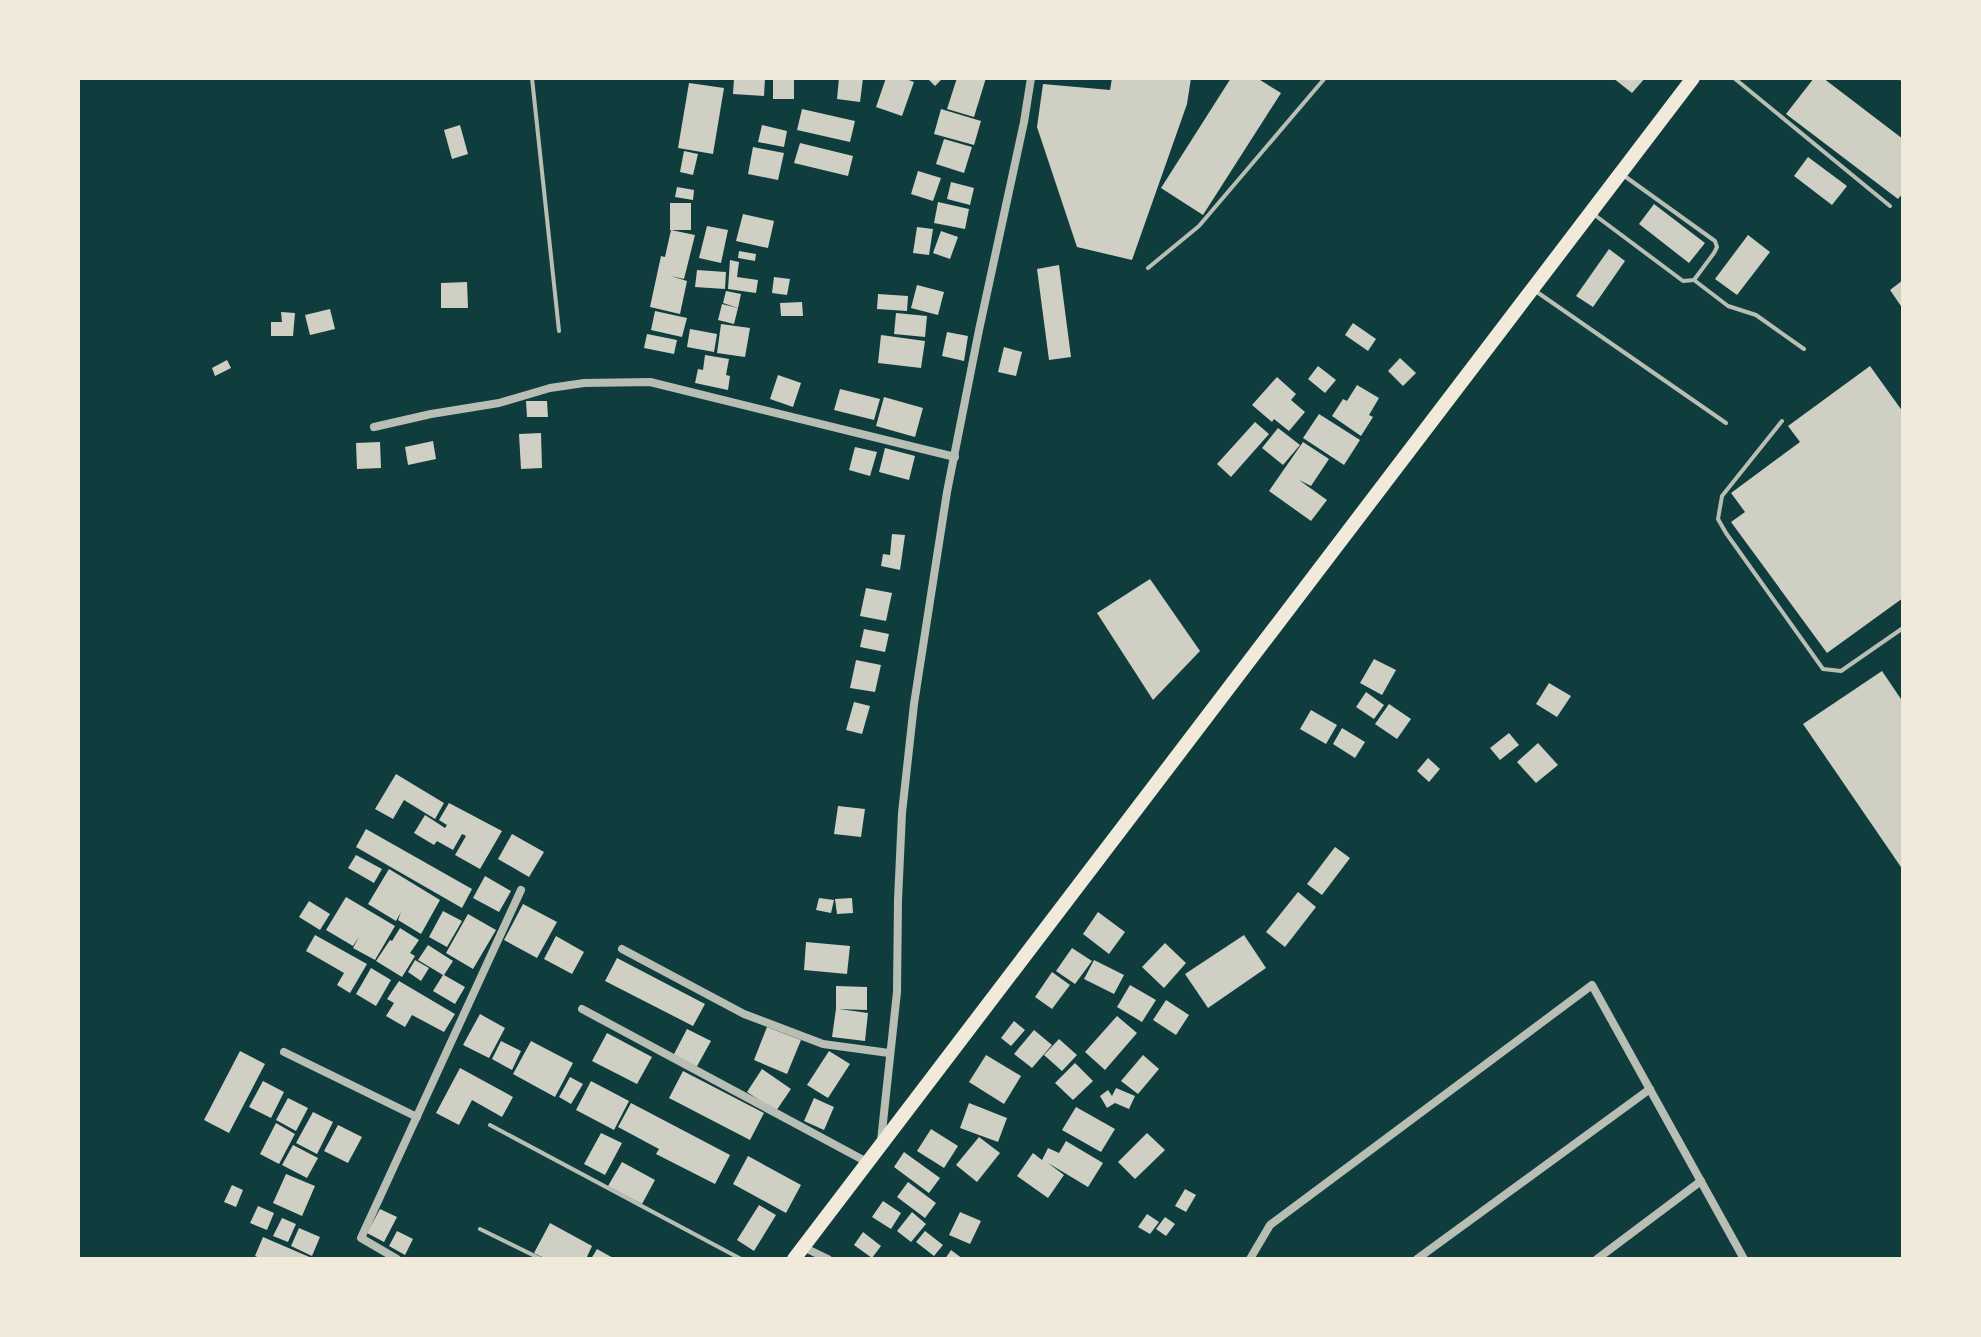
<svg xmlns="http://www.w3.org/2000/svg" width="1981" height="1337" viewBox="0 0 1981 1337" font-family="Roboto,sans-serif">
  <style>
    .building { fill: #cfcfc3 }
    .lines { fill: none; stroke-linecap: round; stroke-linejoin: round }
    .service { stroke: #b8beb3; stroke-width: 4 }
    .minor { stroke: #b8beb3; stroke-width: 8 }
    .trunk { stroke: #f1e9da; stroke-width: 14 }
  </style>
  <rect width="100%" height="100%" fill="#0f3d3e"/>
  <g class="building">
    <polygon points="734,78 765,78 764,96 733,94"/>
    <rect x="773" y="78" width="21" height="21"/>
    <polygon points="839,78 863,78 860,102 837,99"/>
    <polygon points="886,78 903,78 914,82 902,116 876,107"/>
    <polygon points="927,78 943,78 935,86"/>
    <polygon points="957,78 986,78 974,117 947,109"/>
    <polygon points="1112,78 1191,78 1187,104 1132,260 1077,247 1037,127 1043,84 1110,90"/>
    <polygon points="1231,78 1257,78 1281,93 1203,215 1161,188"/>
    <polygon points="1613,78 1645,78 1632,93"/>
    <polygon points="1814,78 1823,78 1903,139 1903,193 1898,199 1786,114"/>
    <polygon points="689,83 724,88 713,154 678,148"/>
    <polygon points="802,109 855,121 850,142 797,130"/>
    <polygon points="941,109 981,121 974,145 934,134"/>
    <polygon points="460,125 468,154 452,159 444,130"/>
    <polygon points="762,125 787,131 784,147 758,142"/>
    <polygon points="944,139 972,147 964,173 936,164"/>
    <polygon points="800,143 853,156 848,176 794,163"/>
    <polygon points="753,147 784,153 778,180 748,174"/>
    <polygon points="684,151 698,154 693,175 680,172"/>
    <polygon points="1808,157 1847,186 1832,205 1794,176"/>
    <polygon points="918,171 941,178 933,201 911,194"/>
    <polygon points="951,182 974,188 970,205 947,199"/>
    <polygon points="677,187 694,190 693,200 675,197"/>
    <polygon points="938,202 969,209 965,229 934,223"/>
    <rect x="670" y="203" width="21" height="27"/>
    <polygon points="1654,204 1705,243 1689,263 1639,224"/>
    <polygon points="743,214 774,221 768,248 736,241"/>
    <polygon points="707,226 728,230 721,263 699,258"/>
    <polygon points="917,227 933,229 929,255 913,253"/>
    <polygon points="671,230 695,235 684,279 671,276 687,281 680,314 650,307 661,256 665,257"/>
    <polygon points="941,231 958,237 950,259 933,253"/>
    <polygon points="1748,235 1770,252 1737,295 1715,279"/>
    <polygon points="1609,249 1625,261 1593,307 1576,296"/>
    <polygon points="739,251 756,254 755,261 738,258"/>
    <polygon points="730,260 739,262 737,277 758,280 756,293 728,289"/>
    <polygon points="1059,265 1071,357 1049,360 1037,269"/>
    <polygon points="697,270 726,272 725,289 695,287"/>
    <polygon points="774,277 790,279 787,295 772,293"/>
    <polygon points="1903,280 1903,309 1890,290"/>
    <polygon points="467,282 468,308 441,308 441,283"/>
    <polygon points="917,285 944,292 938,315 911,308"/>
    <polygon points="726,291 741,294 738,308 723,303"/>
    <polygon points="878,294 908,296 907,311 877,309"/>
    <polygon points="802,302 803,316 781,316 780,303"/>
    <polygon points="722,304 738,308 734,324 718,320"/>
    <polygon points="330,309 335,329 310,335 305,315"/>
    <polygon points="655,311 687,318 682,337 651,330"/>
    <polygon points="281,312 295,313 293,336 271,336 271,322 282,322"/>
    <polygon points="896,313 927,316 925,337 894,334"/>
    <polygon points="1353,323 1376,339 1368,351 1345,335"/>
    <polygon points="721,324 750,328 745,357 717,353"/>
    <polygon points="690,329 717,334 714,352 687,347"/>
    <polygon points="947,332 968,336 964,361 942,356"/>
    <polygon points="647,334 677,340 674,354 644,348"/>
    <polygon points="881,335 925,341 921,368 878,363"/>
    <polygon points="1004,347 1022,352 1016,376 998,372"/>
    <polygon points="705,355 729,359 726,375 730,376 728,390 695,383 698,369 703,370"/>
    <polygon points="1400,358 1416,373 1403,386 1388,371"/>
    <polygon points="227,360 231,368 215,376 212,368"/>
    <polygon points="1318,366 1336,380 1325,393 1308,379"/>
    <polygon points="1870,366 1903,412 1903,598 1827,653 1731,522 1745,512 1731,493 1800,442 1788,426"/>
    <polygon points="778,375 801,383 793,407 770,399"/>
    <polygon points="1277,377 1296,394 1291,400 1305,412 1289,431 1274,419 1272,422 1252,405"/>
    <polygon points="1357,385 1379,398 1369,415 1373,417 1361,436 1332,416 1343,399 1347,401"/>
    <polygon points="840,389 880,399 874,420 834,410"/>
    <polygon points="884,397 923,408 915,437 876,426"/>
    <polygon points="526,401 547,401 548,417 527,417"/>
    <polygon points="1319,414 1360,440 1344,465 1303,438"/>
    <polygon points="1255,422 1269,434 1231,477 1217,464"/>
    <polygon points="1278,428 1300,445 1283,465 1262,448"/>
    <polygon points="541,433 542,468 521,469 519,434"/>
    <polygon points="433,441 436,459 408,465 405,447"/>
    <polygon points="380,442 381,468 357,469 356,443"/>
    <polygon points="1303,442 1329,459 1311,486 1299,480 1327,500 1311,521 1269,491"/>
    <polygon points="855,447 877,452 870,476 849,470"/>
    <polygon points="885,448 915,456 909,480 879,472"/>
    <polygon points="892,534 905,535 900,570 881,566 883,554 890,555"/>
    <polygon points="1150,579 1200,651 1153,700 1097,613"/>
    <polygon points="866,588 892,593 886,621 860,616"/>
    <polygon points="864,629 889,634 885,652 860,647"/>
    <polygon points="1374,659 1396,670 1382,695 1360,683"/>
    <polygon points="856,660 881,665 875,692 850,688"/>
    <polygon points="1882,671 1903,702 1903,870 1803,724"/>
    <polygon points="1549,683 1571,696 1557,717 1536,704"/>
    <polygon points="1366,692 1384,705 1374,719 1356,707"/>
    <polygon points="854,702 870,706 862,734 846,730"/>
    <polygon points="1389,704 1411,719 1397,739 1375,724"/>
    <polygon points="1311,710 1337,725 1326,744 1300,729"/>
    <polygon points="1342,728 1365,742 1355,758 1333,744"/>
    <polygon points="1509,733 1519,745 1500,760 1490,748"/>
    <polygon points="1538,743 1558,765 1536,783 1517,762"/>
    <polygon points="1428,758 1440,769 1429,782 1417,771"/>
    <polygon points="396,774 444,803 435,819 404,800 393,819 375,809"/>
    <polygon points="449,803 502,831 480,869 455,855 466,836 462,834 453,850 437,841 434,845 414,833 425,815 445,828 447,825 439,820"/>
    <polygon points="838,806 865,809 861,837 834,834"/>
    <polygon points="366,829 472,889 462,908 356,847"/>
    <polygon points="512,834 544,852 529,877 498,859"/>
    <polygon points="1335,847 1350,858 1322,895 1307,884"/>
    <polygon points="356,855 382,869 374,883 348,868"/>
    <polygon points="389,869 440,900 421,934 398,920 401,912 396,921 368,904"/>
    <polygon points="485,876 511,891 499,912 473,898"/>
    <polygon points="1298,892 1316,907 1285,947 1266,932"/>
    <polygon points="346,897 395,926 375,960 353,948 359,937 353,946 326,930"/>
    <polygon points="819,898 834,900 831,913 816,910"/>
    <polygon points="852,898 853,913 837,914 835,899"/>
    <polygon points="309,901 330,914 320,930 299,917"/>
    <polygon points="523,904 557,922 537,958 504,940"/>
    <polygon points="443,911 462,921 447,947 429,937"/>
    <polygon points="1098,912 1125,932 1109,954 1083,934"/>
    <polygon points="468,914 496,930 473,969 446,953"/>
    <polygon points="400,928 419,940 410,953 415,956 402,977 376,961 390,940 392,941"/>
    <polygon points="315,935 367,964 350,993 337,985 344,973 306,951"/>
    <polygon points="1244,935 1266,968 1208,1008 1185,974"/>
    <polygon points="556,936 584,952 572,974 544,959"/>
    <polygon points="806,942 850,946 847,974 804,970"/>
    <polygon points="1165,943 1186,963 1164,988 1142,967"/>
    <polygon points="428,945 453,961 444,975 465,987 455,1004 433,991 443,975 418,960"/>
    <polygon points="1072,948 1092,961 1075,984 1056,971"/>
    <polygon points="617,958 705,1004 693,1026 605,981"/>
    <polygon points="415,960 429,968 421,981 408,972"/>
    <polygon points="1094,960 1124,975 1114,994 1084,979"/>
    <polygon points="371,968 391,980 376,1006 356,994"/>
    <polygon points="1052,972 1070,985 1052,1009 1035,997"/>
    <polygon points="399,981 455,1014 444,1032 412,1015 405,1027 386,1016 394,1003 387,999"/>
    <polygon points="1130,985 1156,1000 1142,1022 1117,1007"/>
    <polygon points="836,986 867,987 867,1010 839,1009 868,1013 865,1041 832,1037 836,1009"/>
    <polygon points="1166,1000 1189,1015 1176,1035 1153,1020"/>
    <polygon points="480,1014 505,1028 489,1058 463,1045"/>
    <polygon points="1117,1016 1137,1033 1105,1070 1085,1052"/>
    <polygon points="1014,1021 1025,1030 1011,1046 1001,1038"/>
    <polygon points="767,1027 801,1040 787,1074 754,1060"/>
    <polygon points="687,1029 711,1041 696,1068 673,1056"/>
    <polygon points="1034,1030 1052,1045 1032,1068 1014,1054"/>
    <polygon points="607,1033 652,1057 637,1084 592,1061"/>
    <polygon points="1059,1039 1077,1055 1062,1071 1044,1055"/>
    <polygon points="501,1041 521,1051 512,1070 492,1059"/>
    <polygon points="531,1041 573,1063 555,1097 513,1074"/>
    <polygon points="240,1051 265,1064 229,1133 204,1120"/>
    <polygon points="829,1051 850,1064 828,1098 807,1085"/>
    <polygon points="986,1055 1021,1076 1004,1104 969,1082"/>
    <polygon points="1143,1055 1159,1069 1138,1094 1121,1081"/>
    <polygon points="1075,1063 1093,1081 1073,1100 1055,1083"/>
    <polygon points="460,1068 513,1097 502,1117 472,1100 459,1125 436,1113"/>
    <polygon points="762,1069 791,1089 776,1111 747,1092"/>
    <polygon points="683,1071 764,1113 750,1140 669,1098"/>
    <polygon points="570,1077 583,1084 571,1104 559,1097"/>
    <polygon points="263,1081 284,1092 271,1118 249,1107"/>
    <polygon points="591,1081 629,1101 614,1130 576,1110"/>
    <polygon points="1116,1088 1135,1096 1129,1109 1115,1103 1107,1108 1100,1096 1108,1090 1112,1096"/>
    <polygon points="288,1098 308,1108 296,1131 276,1120"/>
    <polygon points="814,1098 834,1107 824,1130 804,1121"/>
    <polygon points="631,1103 730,1155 715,1184 656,1154 659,1149 618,1127"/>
    <polygon points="969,1103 1007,1118 998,1142 960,1128"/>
    <polygon points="1076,1107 1115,1129 1101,1152 1062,1130"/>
    <polygon points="313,1112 333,1122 317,1154 296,1143"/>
    <polygon points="276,1123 295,1134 279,1164 260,1154"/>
    <polygon points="338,1125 362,1137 348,1163 324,1151"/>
    <polygon points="931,1129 958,1146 944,1168 917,1151"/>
    <polygon points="601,1133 622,1143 605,1175 584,1164"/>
    <polygon points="1147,1133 1165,1150 1135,1179 1118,1162"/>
    <polygon points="979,1137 1000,1153 977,1182 956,1165"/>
    <polygon points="1066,1141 1103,1163 1088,1187 1048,1163 1064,1175 1048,1198 1017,1176 1033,1153 1042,1160 1048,1148 1059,1153"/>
    <polygon points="293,1145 318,1158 307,1178 282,1165"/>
    <polygon points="904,1152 940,1178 929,1193 894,1167"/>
    <polygon points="748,1156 801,1185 786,1213 733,1184"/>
    <polygon points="622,1162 655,1180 642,1204 608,1186"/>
    <polygon points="286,1174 315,1186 302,1216 273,1203"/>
    <polygon points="908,1182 936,1203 925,1218 897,1197"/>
    <polygon points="232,1185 243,1190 236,1207 224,1202"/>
    <polygon points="1185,1189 1196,1195 1186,1212 1175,1206"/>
    <polygon points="883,1201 901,1213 891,1229 872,1217"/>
    <polygon points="759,1205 776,1215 754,1251 737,1240"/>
    <polygon points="258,1206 274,1213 267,1230 250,1223"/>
    <polygon points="380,1209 397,1217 384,1242 367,1233"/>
    <polygon points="912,1212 926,1224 911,1242 897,1231"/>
    <polygon points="960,1212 981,1221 970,1244 949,1235"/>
    <polygon points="1147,1214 1159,1222 1150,1234 1138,1227"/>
    <polygon points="1165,1217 1175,1224 1166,1236 1156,1229"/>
    <polygon points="282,1218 296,1224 288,1242 273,1236"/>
    <polygon points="550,1223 592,1246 586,1259 546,1259 534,1253"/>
    <polygon points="299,1228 320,1237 312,1256 291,1246"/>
    <polygon points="397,1231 413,1239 405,1255 389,1246"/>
    <polygon points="925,1231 943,1245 934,1256 916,1242"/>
    <polygon points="863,1232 881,1246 872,1258 854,1245"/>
    <polygon points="263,1237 314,1259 262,1259 255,1256"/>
    <polygon points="597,1249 615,1259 591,1259"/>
    <polygon points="951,1250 963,1259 945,1259"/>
  </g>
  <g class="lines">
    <g class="service">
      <polyline points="532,78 559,331"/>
      <polyline points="1734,78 1890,206"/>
      <polyline points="1901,78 1903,80"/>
      <polyline points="1592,213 1683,281 1694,280 1714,253 1717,247 1715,241 1623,175"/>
      <polyline points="1148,268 1199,226 1325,78"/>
      <polyline points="1694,280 1728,306 1756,315 1804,349"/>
      <polyline points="1534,290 1726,423"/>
      <polyline points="1782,421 1722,496 1718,519 1726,533 1823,669 1841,671 1903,628"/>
      <polyline points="490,1125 741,1259"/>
      <polyline points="480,1229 541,1259"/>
    </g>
    <g class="minor">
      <polyline points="374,427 431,414 499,403 550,388 584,383 650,382 955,457"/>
      <polyline points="622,949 744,1014 823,1044 889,1053"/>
      <polyline points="582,1009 867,1162"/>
      <polyline points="284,1052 417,1117"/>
      <polyline points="881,1141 897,992 898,900 902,813 914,704 947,492 979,330 1024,122 1031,78"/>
      <polyline points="803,1247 828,1259"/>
      <polyline points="397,1259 361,1238 521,890"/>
      <polyline points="1250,1259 1270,1225 1592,985 1744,1259"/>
      <polyline points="1417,1259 1650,1089"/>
      <polyline points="1597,1259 1701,1181"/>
    </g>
    <polyline class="trunk" points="794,1259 1693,78"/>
  </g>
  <rect width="1981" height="1337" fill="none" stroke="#f1e9da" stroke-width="160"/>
</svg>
